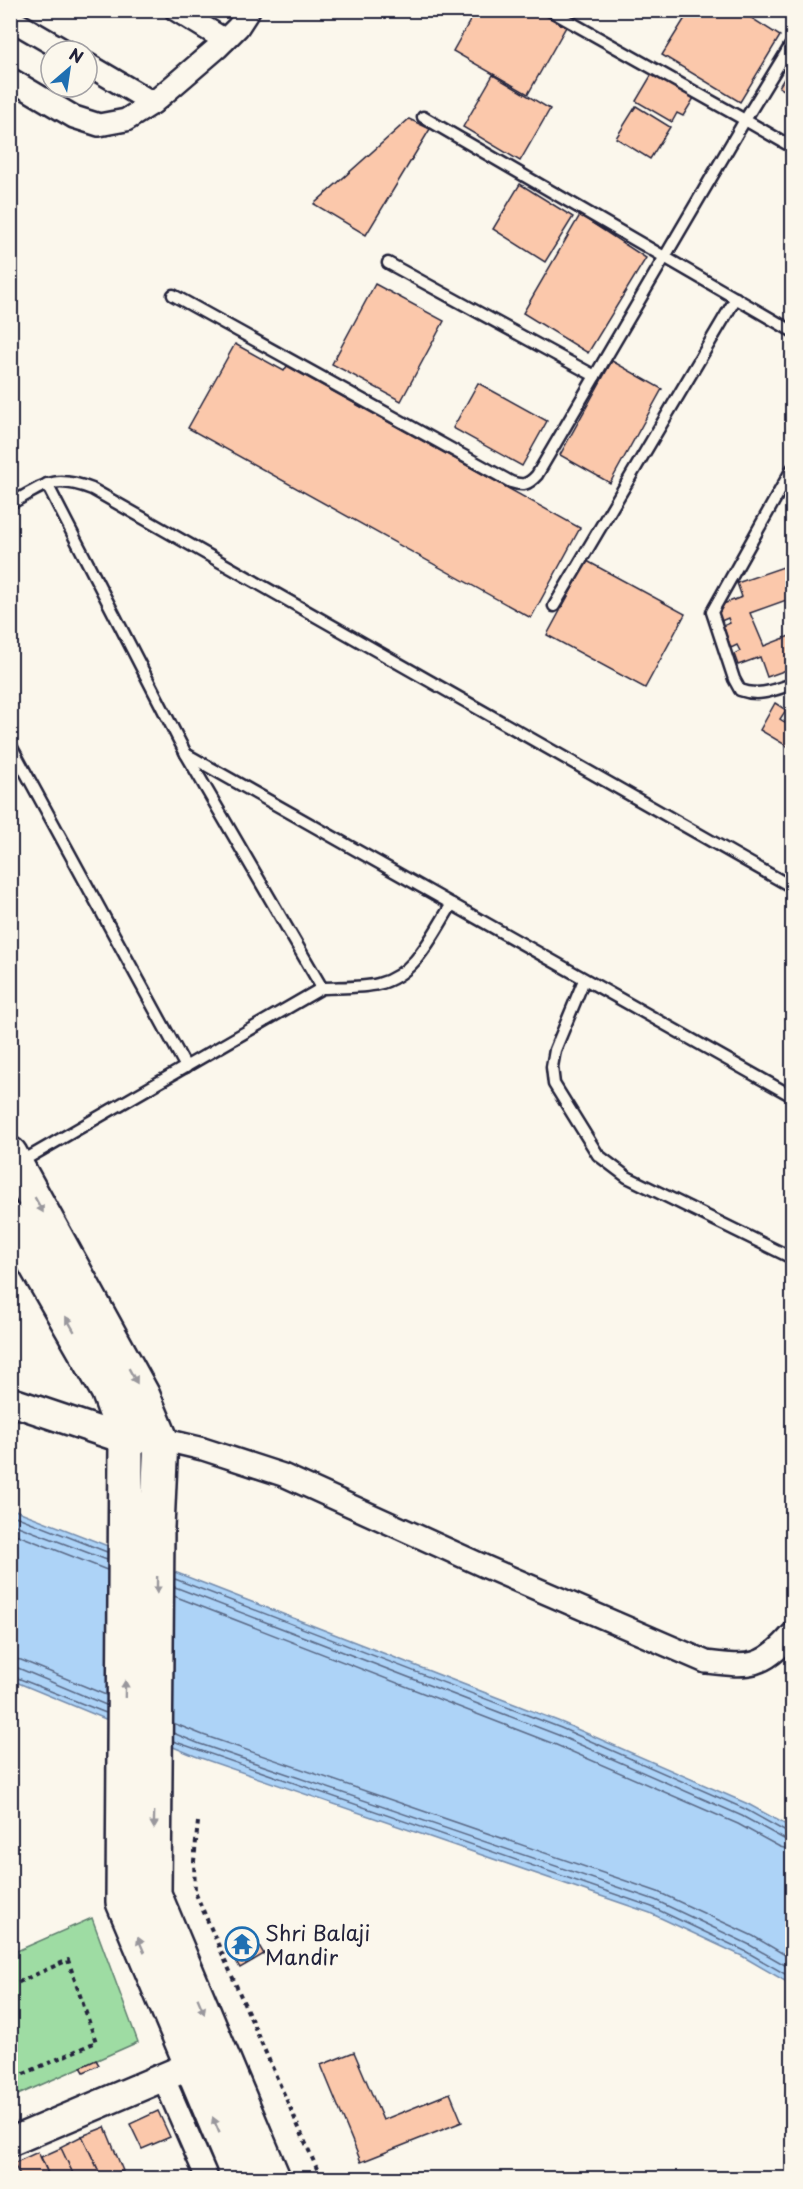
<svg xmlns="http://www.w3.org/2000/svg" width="803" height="2189" viewBox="0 0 803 2189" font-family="'Playpen Sans',sans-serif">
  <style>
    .green { fill: #9edca3; stroke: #607f6f; stroke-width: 1.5 }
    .water { fill: #add3f7; stroke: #758cac; stroke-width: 1.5 }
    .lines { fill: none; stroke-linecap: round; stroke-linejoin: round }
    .shore { stroke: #5a6986; stroke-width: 1.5 }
    .building { fill: #fbc8ab; stroke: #22223b; stroke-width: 1.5 }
    .service-casing { stroke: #22223b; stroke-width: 15 }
    .minor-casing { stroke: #22223b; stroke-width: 26 }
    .tertiary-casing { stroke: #22223b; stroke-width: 32 }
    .primary-casing { stroke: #22223b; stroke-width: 38 }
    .path { stroke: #22223b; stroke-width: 4; stroke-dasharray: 4.5 4.5; stroke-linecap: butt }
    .service { stroke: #fbf7ec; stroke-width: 10 }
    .minor { stroke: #fbf7ec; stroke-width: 21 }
    .tertiary { stroke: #fbf7ec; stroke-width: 27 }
    .primary { stroke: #fbf7ec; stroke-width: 33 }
    .oneway { fill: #99979c }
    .labels { text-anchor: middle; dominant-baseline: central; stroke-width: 4.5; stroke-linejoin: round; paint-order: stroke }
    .poi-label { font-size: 21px; fill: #22223b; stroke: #fbf7ec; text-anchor: start }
  </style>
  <rect width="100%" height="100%" fill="#fbf7ec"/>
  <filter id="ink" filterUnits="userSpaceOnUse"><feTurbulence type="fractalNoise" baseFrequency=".0167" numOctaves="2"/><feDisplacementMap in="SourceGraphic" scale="12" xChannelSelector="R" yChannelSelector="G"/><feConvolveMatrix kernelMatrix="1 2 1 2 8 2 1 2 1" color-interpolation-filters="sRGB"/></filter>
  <g filter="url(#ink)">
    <polygon class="green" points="92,1918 138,2042 11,2098 10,1954"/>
    <polygon class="water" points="10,1508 563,1723 748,1804 792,1828 792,1985 742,1956 650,1913 195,1756 11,1680"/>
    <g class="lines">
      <g class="shore">
        <polyline points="10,1514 107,1552"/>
        <polyline points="10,1523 107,1560"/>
        <polyline points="10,1532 107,1570"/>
        <polyline points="175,1579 561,1728 745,1809 788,1833 792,1833"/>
        <polyline points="175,1587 558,1735 742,1816 784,1839 792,1841"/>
        <polyline points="174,1596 554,1744 738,1824 780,1847 792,1850"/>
        <polyline points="10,1658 21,1660 106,1695"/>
        <polyline points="10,1667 18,1668 106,1705"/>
        <polyline points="10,1675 106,1713"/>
        <polyline points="173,1723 203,1735 658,1892 753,1936 792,1959"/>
        <polyline points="173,1733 200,1744 655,1900 748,1944 792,1969"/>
        <polyline points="173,1741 652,1907 745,1951 792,1978"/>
      </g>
    </g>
    <g class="building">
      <polygon points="476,10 541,10 567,25 528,94 453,51"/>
      <polygon points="690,10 739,10 780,36 740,102 662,55"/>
      <polygon points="792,65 792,95 779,87"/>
      <polygon points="652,74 694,98 683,116 677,113 672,122 636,101"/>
      <polygon points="493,75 550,109 520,161 463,127"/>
      <polygon points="636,106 670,127 650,159 616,138"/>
      <polygon points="409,119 430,129 366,235 314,204"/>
      <polygon points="520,184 573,217 545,262 493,229"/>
      <polygon points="580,215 646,258 588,353 523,313"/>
      <polygon points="375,284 444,321 401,401 332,364"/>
      <polygon points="235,344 284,371 287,366 580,528 531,618 188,428"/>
      <polygon points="612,361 662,389 610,483 560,455"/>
      <polygon points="478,383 547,421 522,466 453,428"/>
      <polygon points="587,561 685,614 645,688 547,635"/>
      <polygon points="792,564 792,598 750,613 764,646 792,635 792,668 767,677 760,657 738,665 734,654 740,651 737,645 731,648 723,626 730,623 728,618 721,621 715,607 742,597 737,583"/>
      <polygon points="775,703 786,710 780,719 786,723 792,714 792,749 760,730"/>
      <polygon points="254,1937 264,1954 240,1968 230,1950"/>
      <polygon points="354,2052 383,2120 450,2093 462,2122 361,2162 321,2065"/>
      <polygon points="96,2060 99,2065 84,2072 81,2067"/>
      <polygon points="158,2111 170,2137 142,2149 130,2124"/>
      <polygon points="105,2127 123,2171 102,2178 82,2136"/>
      <polygon points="82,2136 102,2178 75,2178 60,2147"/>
      <polygon points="61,2148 75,2178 50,2178 41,2157"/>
      <polygon points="38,2152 50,2178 21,2178 14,2163"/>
    </g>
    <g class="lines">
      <g class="service-casing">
        <g id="service">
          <polyline points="549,10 745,120 792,43"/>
          <polyline points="423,117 792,331"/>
          <polyline points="388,263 595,376"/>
          <path d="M173 295 511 482C523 486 528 485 537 475L745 120 792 147"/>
          <path d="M792 469 712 612 734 679 740 690C759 697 774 690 792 684"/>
          <path d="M10 504C45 485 52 474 92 489L792 887"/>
          <polyline points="554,606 736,298"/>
          <polyline points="10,744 186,1067"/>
          <polyline points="186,754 792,1096"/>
          <polyline points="584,980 555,1050 552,1067 554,1084 598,1155 627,1177 792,1258"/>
          <path d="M322 988C340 987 361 988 378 984 416 975 432 935 452 904"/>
          <polyline points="19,1163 322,988 186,754 47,484"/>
        </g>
      </g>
      <g class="minor-casing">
        <g id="minor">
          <polyline points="176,10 225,40"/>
          <polyline points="10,19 65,51"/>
          <polyline points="87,64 153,103"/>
          <polyline points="10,79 74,117 99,125 126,120 153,103 217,48 238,27 249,10"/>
          <path d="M161 1439 203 1449 283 1475 486 1567 706 1662C749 1667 762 1669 792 1634"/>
          <polyline points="163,2077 207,2178"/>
        </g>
      </g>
      <g class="tertiary-casing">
        <g id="tertiary">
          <polyline points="10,1401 126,1440 141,1439"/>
          <polyline points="10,2142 211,2057"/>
        </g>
      </g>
      <g class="primary-casing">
        <g id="primary">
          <polyline points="10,1154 143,1396 161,1439 157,1527 154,1894 273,2178"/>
          <polyline points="10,1220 108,1391 126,1440 123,1902 239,2178"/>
        </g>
      </g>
      <g class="path">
        <polyline points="198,1822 194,1861 195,1892 321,2178"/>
        <polyline points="10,1986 68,1960 96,2042 10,2080"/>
      </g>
      <use href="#service" class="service"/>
      <use href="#minor" class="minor"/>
      <use href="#tertiary" class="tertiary"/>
      <use href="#primary" class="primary"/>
    </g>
    <defs><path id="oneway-solid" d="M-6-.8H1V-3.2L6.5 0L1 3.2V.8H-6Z" transform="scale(1.5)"/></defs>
    <g class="oneway">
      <use href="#oneway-solid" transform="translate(39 1205) rotate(61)"/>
      <use href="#oneway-solid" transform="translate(70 1324) rotate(-120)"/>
      <use href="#oneway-solid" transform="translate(133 1376) rotate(61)"/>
      <use href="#oneway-solid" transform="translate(157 1585) rotate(91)"/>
      <use href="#oneway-solid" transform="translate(125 1689) rotate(-89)"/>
      <use href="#oneway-solid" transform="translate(154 1820) rotate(91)"/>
      <use href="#oneway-solid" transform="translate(141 1945) rotate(-113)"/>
      <use href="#oneway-solid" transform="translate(201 2006) rotate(67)"/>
      <use href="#oneway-solid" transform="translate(216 2125) rotate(-113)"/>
    </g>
  </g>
  <defs>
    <g id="temple-ring" transform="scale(1.725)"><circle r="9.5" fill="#fbf7ec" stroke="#1f6fb2" stroke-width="1.5"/><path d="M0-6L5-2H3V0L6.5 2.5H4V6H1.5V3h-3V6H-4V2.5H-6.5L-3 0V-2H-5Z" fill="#1f6fb2"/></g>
  </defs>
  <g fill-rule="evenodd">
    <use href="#temple-ring" x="242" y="1944"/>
  </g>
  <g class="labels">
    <g class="poi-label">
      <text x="265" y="1932">Shri Balaji<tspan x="265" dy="24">Mandir</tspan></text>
    </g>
  </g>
  <rect width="803" height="2189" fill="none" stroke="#fbf7ec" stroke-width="36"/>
  <rect x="18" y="18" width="767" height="2153" fill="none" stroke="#22223b" stroke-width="2" filter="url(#ink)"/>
  <g transform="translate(69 69) rotate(29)"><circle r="28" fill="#fbf7ec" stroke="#a4a2a5" stroke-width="1.5"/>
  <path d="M0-4.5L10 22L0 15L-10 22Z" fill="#1f6fb2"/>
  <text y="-9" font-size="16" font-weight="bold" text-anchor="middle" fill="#22223b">N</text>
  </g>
</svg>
